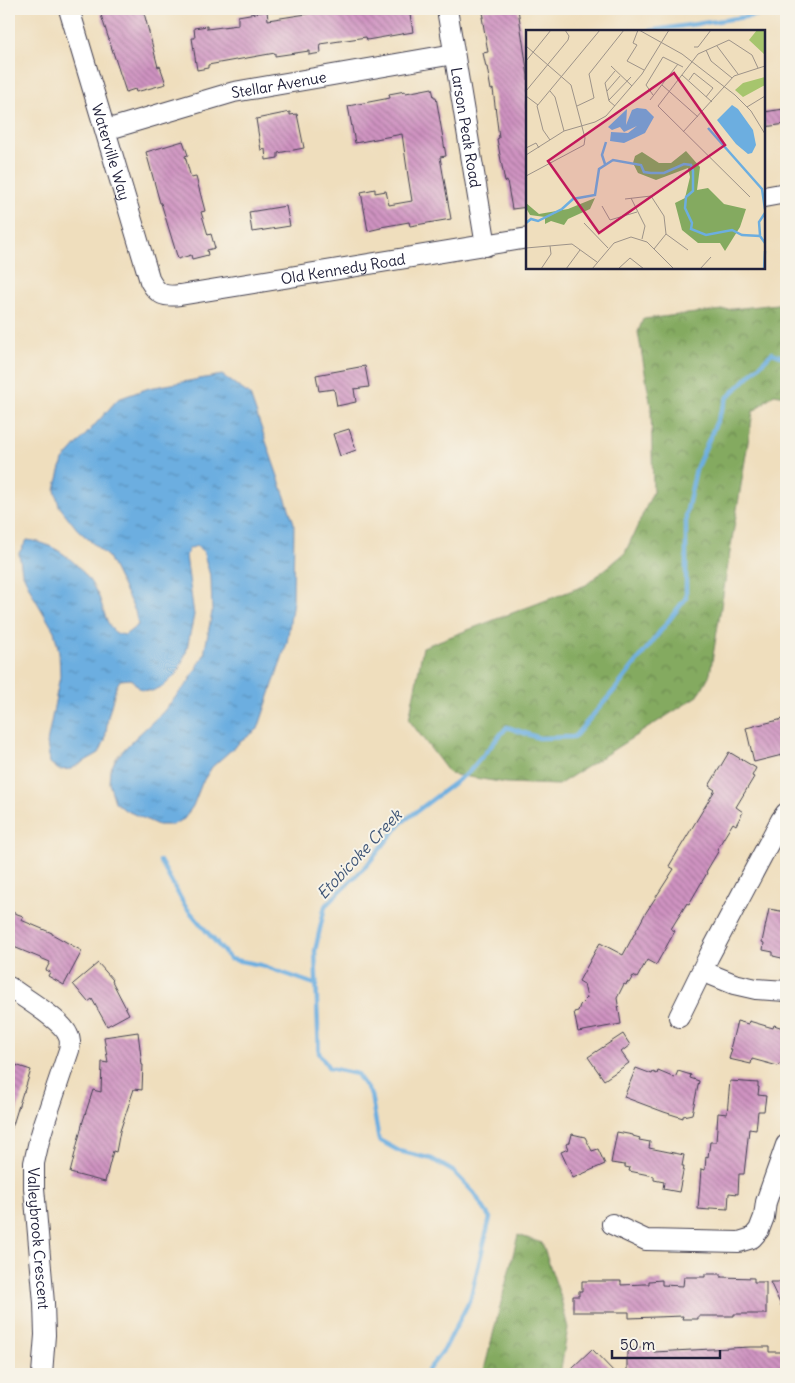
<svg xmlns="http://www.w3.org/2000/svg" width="795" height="1383" viewBox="0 0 795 1383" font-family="Delius,sans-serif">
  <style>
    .forest { fill: url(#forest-crowns); stroke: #53664e }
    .water { fill: url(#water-ripples); stroke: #47688e }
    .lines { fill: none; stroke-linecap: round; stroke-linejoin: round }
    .stream { stroke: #6caee0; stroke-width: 4.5 }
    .building { fill: url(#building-back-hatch) }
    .minor-casing { stroke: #413e4e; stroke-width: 22 }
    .minor { stroke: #fff; stroke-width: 20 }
    .labels { text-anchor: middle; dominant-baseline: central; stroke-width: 4; stroke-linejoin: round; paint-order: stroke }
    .street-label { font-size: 15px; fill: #22223b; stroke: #f7f3e8 }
    .water-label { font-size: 16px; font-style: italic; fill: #3c5375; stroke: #f7f3e8 }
    .inset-river { fill: none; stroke: #6caee0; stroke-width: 2.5 }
    .inset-road { fill: none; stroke: #9d9389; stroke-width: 1 }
    .view { fill: #c2185b; fill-opacity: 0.15; stroke: #c2185b; stroke-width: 2.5 }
    .inset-edge { fill: none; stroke: #22223b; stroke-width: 2.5 }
  </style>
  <defs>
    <pattern id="forest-crowns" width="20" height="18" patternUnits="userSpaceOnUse" patternTransform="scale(1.25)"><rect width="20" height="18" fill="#84aa60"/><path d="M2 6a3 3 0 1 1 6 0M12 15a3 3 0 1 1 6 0" fill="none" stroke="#6c8a50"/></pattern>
    <pattern id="water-ripples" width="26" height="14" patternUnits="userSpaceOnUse" patternTransform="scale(1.25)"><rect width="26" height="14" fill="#6caee0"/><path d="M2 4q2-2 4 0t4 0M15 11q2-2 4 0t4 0" fill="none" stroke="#588db7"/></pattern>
    <pattern id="building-back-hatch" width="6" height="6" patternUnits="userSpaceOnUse" patternTransform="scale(1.25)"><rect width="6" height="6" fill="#cf93c1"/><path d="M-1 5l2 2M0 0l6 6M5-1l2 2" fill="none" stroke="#a8789e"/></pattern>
  </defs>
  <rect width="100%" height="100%" fill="#f7f3e8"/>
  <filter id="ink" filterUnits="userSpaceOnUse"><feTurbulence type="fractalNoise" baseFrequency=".02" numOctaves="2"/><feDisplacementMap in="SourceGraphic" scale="10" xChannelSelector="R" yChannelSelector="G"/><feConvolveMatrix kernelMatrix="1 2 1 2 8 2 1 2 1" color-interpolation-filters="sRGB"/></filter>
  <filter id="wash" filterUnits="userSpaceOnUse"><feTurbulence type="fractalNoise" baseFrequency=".0096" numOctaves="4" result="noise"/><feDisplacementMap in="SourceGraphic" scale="20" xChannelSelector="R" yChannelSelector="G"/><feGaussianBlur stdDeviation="1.12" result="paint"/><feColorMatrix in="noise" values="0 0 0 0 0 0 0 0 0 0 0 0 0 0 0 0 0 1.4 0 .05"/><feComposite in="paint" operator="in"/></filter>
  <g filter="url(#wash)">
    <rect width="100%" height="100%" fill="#efdebd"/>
    <g class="forest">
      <polygon points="786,303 786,396 774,394 753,412 710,674 698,696 558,785 506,783 450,774 409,720 423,647 586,585 625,553 653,492 651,407 638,332 643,319"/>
      <polygon points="518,1235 542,1243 560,1295 568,1328 560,1374 483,1374"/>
    </g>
    <path class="water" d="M222 375 250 395 294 523 293 601 287 643 258 729 239 743 212 767 202 783 193 806 184 819 172 825H158L125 810 115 802 109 783 110 770 117 757 133 740 163 712 189 681 204 655 212 612 211 579 203 551 196 546 189 549 186 556 194 615 186 653 177 673 164 686 152 691 141 690 131 679 120 680 116 687 108 717 105 740 99 753 71 769 59 770 50 763 47 743 60 676 59 652 54 631 34 597 22 572 19 553 27 540C59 543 86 569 99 597 103 607 105 620 112 629 116 634 119 634 125 635L138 625 135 611 108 557 77 529 59 506 55 490 63 460 118 399 149 388Z"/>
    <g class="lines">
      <g class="stream">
        <polyline points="648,31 786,11"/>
        <polyline points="160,861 185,906 230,959 261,965 317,985"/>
        <polyline points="425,1374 445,1348 470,1300 490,1218 474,1193 454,1172 432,1159 399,1151 379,1140 371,1095 357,1074 329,1068 319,1053 315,951 325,906 367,865 401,823 469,772 507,727 539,738 574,737 618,686 686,598 686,515 696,469 727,398 772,353 786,358"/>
      </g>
    </g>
    <g id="blocks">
      <g class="building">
        <polygon points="99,9 143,9 158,67 160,66 166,84 136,92 135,89 126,92"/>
        <polygon points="318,9 409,9 413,32 367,40 366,37 320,44 321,53 309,55 309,51 275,56 275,53 208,65 208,68 197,70 192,38 195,38 194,28 207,26 207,29 238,25 238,16 267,11 268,20 319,12"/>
        <polygon points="482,9 518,9 528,76 528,207 512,209 507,181 505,182 497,139 499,138 493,89 491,90 487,67 486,67 483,53 488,52 482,17 484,17"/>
        <polygon points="432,88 434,97 436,97 446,156 440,157 451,219 410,226 409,222 381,227 381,228 368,231 361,192 375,189 375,193 386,191 389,205 412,201 408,176 402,134 355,143 348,106 390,98 389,94 405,91 406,93"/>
        <polygon points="784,109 786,124 764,127 764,112"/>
        <polygon points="290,112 290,115 297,114 304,148 278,153 278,158 266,160 265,149 261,150 256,119"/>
        <polygon points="183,141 188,155 185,156 191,178 196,177 205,211 201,212 208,235 211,234 215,248 207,250 208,255 192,259 191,255 178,259 161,203 160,203 146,152"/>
        <polygon points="286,206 290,226 252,232 249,212"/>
        <polygon points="365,366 369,387 354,389 356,402 337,406 334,389 319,391 316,375"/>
        <polygon points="349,429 356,450 340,456 333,434"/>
        <polygon points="783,719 786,732 786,754 754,762 746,728"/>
        <polygon points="729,752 756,768 752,776 754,777 736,807 743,812 736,825 733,823 717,849 719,850 706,872 707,873 689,904 687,903 671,929 675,931 656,965 647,960 637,978 633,976 629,983 627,982 626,985 624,984 617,998 621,1024 578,1032 574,1012 578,1011 580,1005 587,998 584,984 579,981 597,948 600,943 623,955 645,914 674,869 669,866 715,790 709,786"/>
        <polygon points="769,909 786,912 786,959 773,956 773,952 763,950 764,943 762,942"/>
        <polygon points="9,911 23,916 21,920 52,933 52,934 82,951 64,985 48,976 50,972 46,970 50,962 9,945"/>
        <polygon points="98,963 113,980 112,981 129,1014 107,1026 92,999 88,1002 73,984"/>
        <polygon points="737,1021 748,1024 749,1021 773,1028 774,1025 786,1029 786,1066 779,1064 778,1066 752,1059 751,1064 729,1059 732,1049 730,1049"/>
        <polygon points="138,1032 142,1065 143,1065 142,1090 134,1089 120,1131 116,1152 113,1151 105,1182 70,1173 83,1121 93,1090 101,1092 102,1062 108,1063 104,1037"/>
        <polygon points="623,1034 630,1045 621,1052 629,1063 604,1080 588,1057"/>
        <polygon points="9,1063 31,1070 24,1092 23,1092 12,1128 9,1128"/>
        <polygon points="636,1068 652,1074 653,1072 657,1074 658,1071 675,1078 678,1071 691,1075 690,1078 699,1081 692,1114 683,1116 683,1118 664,1112 624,1097"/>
        <polygon points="730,1081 758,1083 758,1087 759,1087 758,1095 766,1096 764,1111 758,1111 756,1130 749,1129 744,1174 739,1174 738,1194 729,1193 728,1209 710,1208 710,1210 698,1209 701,1169 705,1170 706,1156 708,1157 710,1142 716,1142 718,1113 727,1114"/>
        <polygon points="617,1132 633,1135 633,1136 640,1138 639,1140 650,1142 649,1148 684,1155 682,1166 684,1166 679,1192 663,1189 664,1182 654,1180 654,1176 629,1171 630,1168 625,1167 625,1165 611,1163"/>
        <polygon points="572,1134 585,1137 592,1151 598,1149 605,1164 573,1178 561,1152 568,1149 566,1144 570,1142"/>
        <polygon points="705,1274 721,1274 721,1277 754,1278 754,1282 766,1282 766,1314 734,1314 734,1316 698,1316 698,1319 682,1319 683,1316 629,1318 629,1312 573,1312 573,1296 579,1296 579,1291 582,1291 582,1281 621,1281 621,1285 644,1284 649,1284 649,1281 662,1280 662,1285 683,1286 684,1277 705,1277"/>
        <polygon points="770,1282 786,1282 786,1316"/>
        <polygon points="750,1347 769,1347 769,1352 782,1352 783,1374 627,1374 627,1351 632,1351 632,1348 654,1348 654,1352"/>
        <polygon points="592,1349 616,1374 578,1374 572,1368"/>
      </g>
    </g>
  </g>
  <g filter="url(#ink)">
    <use href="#blocks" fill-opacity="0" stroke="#413e4e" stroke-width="1"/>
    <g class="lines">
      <g class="minor-casing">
        <g id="minor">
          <path id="s1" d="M69 9 150 281C158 295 164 297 180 295L528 238"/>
          <path id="s2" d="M447 9 486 246"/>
          <path id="s3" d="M106 130 234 92 454 54"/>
          <polyline points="764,197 786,193"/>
          <polyline points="702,971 734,984 756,989 786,991"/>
          <path id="s4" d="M9 987C23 997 62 1020 68 1035 71 1040 70 1044 69 1050L44 1124 39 1141 34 1163V1188L44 1303 45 1335 42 1374"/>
          <polyline points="679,1017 709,956 781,820 786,813"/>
          <polyline points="612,1224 646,1240 739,1242 752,1238 759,1230 764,1217 766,1202 786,1145"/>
        </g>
      </g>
      <use href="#minor" class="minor"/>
    </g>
  </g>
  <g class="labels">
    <g class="street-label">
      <text stroke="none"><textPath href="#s3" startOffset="179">Stellar Avenue</textPath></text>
      <text stroke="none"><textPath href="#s2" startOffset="120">Larson Peak Road</textPath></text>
      <text stroke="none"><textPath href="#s1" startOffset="149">Waterville Way</textPath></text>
      <text stroke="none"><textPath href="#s1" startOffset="485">Old Kennedy Road</textPath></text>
      <text stroke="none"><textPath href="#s4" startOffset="286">Valleybrook Crescent</textPath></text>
    </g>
    <g class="water-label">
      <text transform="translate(359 854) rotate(-47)">Etobicoke Creek</text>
    </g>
  </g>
  <g transform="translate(526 30)">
    <rect width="239" height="239" fill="#efdebd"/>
    <path d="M231 0H239V25L223 10ZM239 47V55L217 67 209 60 217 53Z" fill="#a6c56d"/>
    <path d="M160 121 174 137 171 160 182 158 198 174 220 179 214 197 199 221 194 213H172L156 200 149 173 159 168 164 147 162 138 130 150 112 143 107 133 109 126 116 122 133 133H145ZM69 168 64 179 42 189 38 195 25 191 19 194V187L4 185 0 178V173L13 184 42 179Z" fill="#84aa60"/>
    <path d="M206 75 212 79 227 100 230 115 226 123 222 124 210 114 191 90ZM111 78 120 79 128 87 119 103 98 113 84 111 85 102 102 103 111 96 98 102 94 97 86 100 82 97 101 79 100 95 106 80Z" fill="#6caee0"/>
    <path class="inset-river" d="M182 98 236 159 239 179M79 134 76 125 80 112M0 193 5 189 12 191 36 179 47 169 69 165 73 139 87 130 115 135 118 142 125 143H138L158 134 165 135 167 141V161L160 167 159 178 166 193 165 199 180 205 206 200 216 205 234 206 239 213M234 205 233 192 239 183M238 239 239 221"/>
    <path class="inset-road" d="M112 0 107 13 111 15 101 31 118 40M113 0 156 24 209 65 225 81 239 104M0 16 45 55 59 108 58 115 0 146M191 16 212 44M168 17H172L185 0M180 20 185 31 206 48M0 31 25 0M85 36 106 56M156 45 186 72M163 50 168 43 187 58 180 67M136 55 172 87M0 61 42 10 43 6 39 0M24 61 29 67 38 101M81 61 94 46M127 65 120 55 137 27 157 37M0 66 12 75M83 70 105 47M124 70 152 34M51 76 68 68 63 44 98 0M89 76 83 71 79 53 89 41M221 77 239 66M157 102 208 46 239 36M24 110 17 100 11 76 74 0M0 118 10 113 13 118M0 125 38 101 69 92 80 86 116 44 143 0M224 167 132 76 172 24 203 10 226 25 232 38M105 168 119 196 116 209M99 169 125 166 138 186 140 204 128 219M76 176 84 190 111 182M58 193 82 218M140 204 162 220M0 218 46 214 71 232M15 239 25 224 24 216M40 239 54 220M66 239 88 213 105 207 121 212 148 239M92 239 104 228 118 239M174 239 185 227"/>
    <path class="view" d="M148 43 199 115 73 203 22 131Z"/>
    <rect width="239" height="239" class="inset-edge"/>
  </g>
  <rect width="795" height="1383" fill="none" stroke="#f7f3e8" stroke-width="30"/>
  <path d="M612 1350v8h108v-8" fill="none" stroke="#22223b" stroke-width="2.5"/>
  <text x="620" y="1350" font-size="15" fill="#22223b" stroke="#f7f3e8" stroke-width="4" paint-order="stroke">50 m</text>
</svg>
